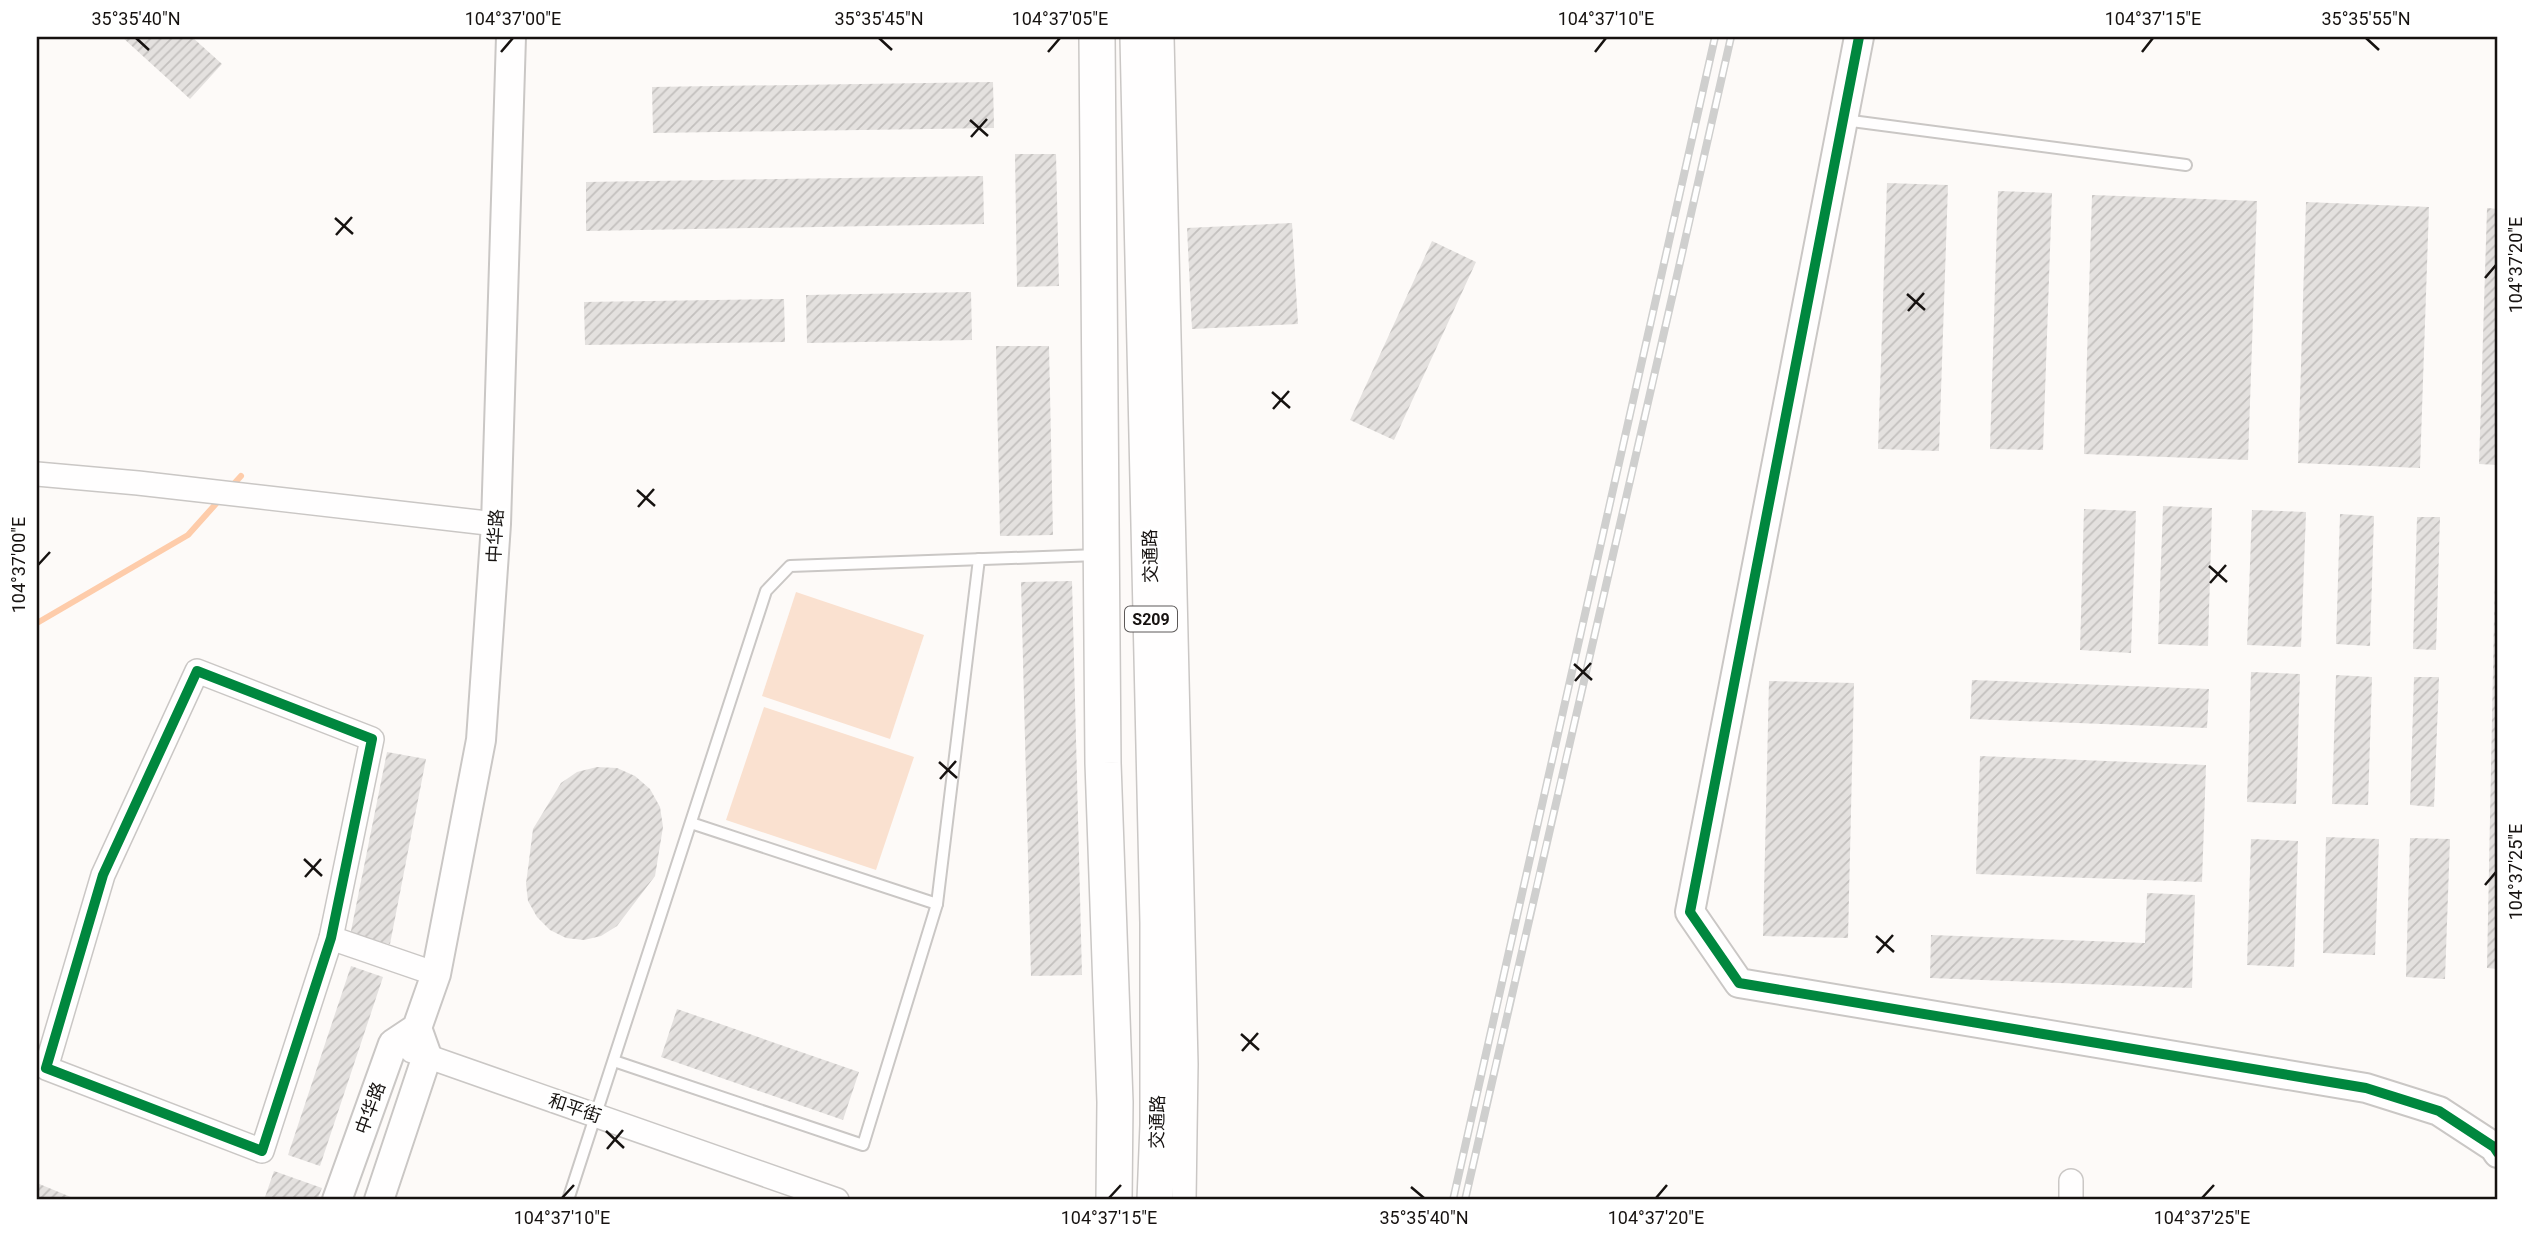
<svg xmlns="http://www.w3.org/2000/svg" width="2535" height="1237" viewBox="0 0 2535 1237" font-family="Roboto,'Noto Sans SC',sans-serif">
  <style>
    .pitch { fill: #fae1d0 }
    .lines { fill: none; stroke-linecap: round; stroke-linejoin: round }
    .stream { stroke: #feccaa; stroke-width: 6 }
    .building { fill: url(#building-hatch) }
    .service-casing { stroke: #cac7c5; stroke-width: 14 }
    .minor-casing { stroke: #cac7c5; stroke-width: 26 }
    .tertiary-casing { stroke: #cac7c5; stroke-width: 32 }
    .primary-casing { stroke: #cac7c5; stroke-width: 38 }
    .service { stroke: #fffefe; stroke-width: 10 }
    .minor { stroke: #fffefe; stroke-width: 23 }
    .tertiary { stroke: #fffefe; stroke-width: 28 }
    .primary { stroke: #fffefe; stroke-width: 35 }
    .rail-casing { stroke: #cfcfce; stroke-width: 8 }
    .rail { stroke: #fff; stroke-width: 5; stroke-dasharray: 16; stroke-linecap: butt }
    .cycleway-casing { stroke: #fff; stroke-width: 15 }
    .cycleway { stroke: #00873e; stroke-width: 10 }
    .ticks { fill: none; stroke: #161210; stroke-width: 2.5 }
    .labels { text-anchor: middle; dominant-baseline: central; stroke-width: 7; stroke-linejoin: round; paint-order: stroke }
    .shield { fill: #fff; stroke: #5c5958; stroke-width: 2 }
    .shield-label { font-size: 16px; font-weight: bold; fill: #161210 }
    .street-label { font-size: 18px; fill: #161210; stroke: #fff }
    .neatline { fill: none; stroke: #161210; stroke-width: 2.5 }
    .ticks-label { font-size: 18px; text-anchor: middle; fill: #161210 }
  </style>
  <defs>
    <pattern id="building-hatch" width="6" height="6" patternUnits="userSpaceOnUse" patternTransform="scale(1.75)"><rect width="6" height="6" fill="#e4e1df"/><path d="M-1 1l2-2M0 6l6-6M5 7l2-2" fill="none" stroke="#c3c0be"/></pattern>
  </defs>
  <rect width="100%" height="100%" fill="#fdfaf8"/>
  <g class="pitch">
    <polygon points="796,592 924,635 890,739 762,696"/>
    <polygon points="764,707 914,757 876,870 726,820"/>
  </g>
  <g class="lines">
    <g class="stream">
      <polyline points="231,487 241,476"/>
      <polyline points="37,623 188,535 222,497"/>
    </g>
  </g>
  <g class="building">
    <polygon points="122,37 192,37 222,64 190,99"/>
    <polygon points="993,82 994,128 653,133 652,87"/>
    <polygon points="1015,154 1056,154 1059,286 1017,287"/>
    <polygon points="983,176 984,224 586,231 586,182"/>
    <polygon points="1887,183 1948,185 1939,451 1878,449"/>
    <polygon points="1998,191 2052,193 2043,450 1990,449"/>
    <polygon points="2092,195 2257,201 2248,460 2084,454"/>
    <polygon points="2306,202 2429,207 2420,468 2298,463"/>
    <polygon points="2487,208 2498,209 2498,465 2479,464"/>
    <polygon points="1292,223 1298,324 1192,329 1187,228"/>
    <polygon points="1432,241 1476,262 1394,440 1350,420"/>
    <polygon points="971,292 972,340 807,343 806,295"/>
    <polygon points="784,299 785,342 585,345 584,302"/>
    <polygon points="996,346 1049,346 1053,535 1000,536"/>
    <polygon points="2163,506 2212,508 2208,646 2158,644"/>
    <polygon points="2084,509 2136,511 2131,653 2080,650"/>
    <polygon points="2252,510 2306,512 2301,647 2247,645"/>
    <polygon points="2340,514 2374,516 2370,646 2336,644"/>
    <polygon points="2417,517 2440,517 2436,650 2413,649"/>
    <polygon points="2496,518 2498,518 2498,969 2487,968"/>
    <polygon points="1072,581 1082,975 1031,976 1021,582"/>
    <polygon points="2251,672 2300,674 2296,804 2247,802"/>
    <polygon points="2336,675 2372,677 2368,805 2332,804"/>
    <polygon points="2414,677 2439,677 2434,807 2410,805"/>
    <polygon points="1972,680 2209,689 2207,728 1970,719"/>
    <polygon points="1769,681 1854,683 1848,938 1763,936"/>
    <polygon points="387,752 426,759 390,944 350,936"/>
    <polygon points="1980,756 2206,765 2202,882 1976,874"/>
    <polygon points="597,767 617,768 635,776 650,789 660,807 663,827 655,876 617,926 601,936 584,940 566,938 550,930 537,917 528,901 526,884 533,829 561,783 577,772"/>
    <polygon points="2326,837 2379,839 2375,955 2323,953"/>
    <polygon points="2410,838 2450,839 2445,979 2406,977"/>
    <polygon points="2251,839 2298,841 2294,967 2247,965"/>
    <polygon points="2147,893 2195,895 2192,988 1930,978 1931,935 2145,943"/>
    <polygon points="351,966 383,977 320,1166 288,1155"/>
    <polygon points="677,1009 859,1072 843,1120 661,1057"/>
    <polygon points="274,1171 322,1188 317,1200 264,1200"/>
    <polygon points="37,1183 78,1200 37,1200"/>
  </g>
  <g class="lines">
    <g class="service-casing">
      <g id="service">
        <polyline points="1844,120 2186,165"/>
        <polyline points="691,823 937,904"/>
        <polyline points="614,1061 863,1145 937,904 979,559"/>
        <polyline points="568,1200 766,591 790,566 1098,555"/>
      </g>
    </g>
    <g class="minor-casing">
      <g id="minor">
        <polyline points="1162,37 1186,1064 1184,1200"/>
        <polyline points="37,474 138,483 496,524"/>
        <polygon points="197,671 372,739 331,938 262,1151 46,1068 103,875"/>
        <polyline points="331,938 436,974"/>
        <polyline points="412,1051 837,1200"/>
        <polyline points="2071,1200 2071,1181"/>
      </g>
    </g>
    <g class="tertiary-casing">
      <g id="tertiary">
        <polyline points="1859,37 1690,912 1739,983 2366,1088 2439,1111 2494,1147 2498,1153"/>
        <polyline points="337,1200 393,1044 417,1028 436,974 481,740 496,524 511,37"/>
        <polyline points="379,1200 427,1056 417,1028"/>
      </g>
    </g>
    <g class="primary-casing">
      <g id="primary">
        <polyline points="1097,37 1103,763 1115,1102 1114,1200"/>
        <polyline points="1138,37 1158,923 1158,1125 1155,1200"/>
      </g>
    </g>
    <use href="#service" class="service"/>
    <use href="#minor" class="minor"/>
    <use href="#tertiary" class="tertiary"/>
    <use href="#primary" class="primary"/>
    <g class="rail-casing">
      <g id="rail">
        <polyline points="1453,1200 1715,37"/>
        <path d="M1465 1200C1553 812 1644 425 1731 37"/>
      </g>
    </g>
    <use href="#rail" class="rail"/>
    <g class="cycleway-casing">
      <g id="cycleway">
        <polyline points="1859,37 1690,912 1739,983 2366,1088 2439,1111 2494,1147 2498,1153"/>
        <polygon points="197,671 372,739 331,938 262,1151 46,1068 103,875"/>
      </g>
    </g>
    <use href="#cycleway" class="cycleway"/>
  </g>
  <path class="ticks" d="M136 38 149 50M879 38 892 50M2366 38 2379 50M501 52 513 38M1048 52 1060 38M1595 52 1606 38M2142 52 2153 38M970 120 988 136M971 137 987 119M335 218 353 234M336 235 352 217M2485 278 2496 265M1907 294 1925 310M1908 311 1924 293M1272 392 1290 408M1273 409 1289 391M637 490 655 506M638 507 654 489M38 565 50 552M2209 566 2227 582M2210 583 2226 565M1574 664 1592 680M1575 681 1591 663M939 762 957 778M940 779 956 761M304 859 322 876M305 877 321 859M2485 885 2496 872M1876 936 1894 952M1877 953 1893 935M1241 1034 1259 1050M1242 1051 1258 1033M606 1131 624 1148M607 1149 623 1130M1411 1187 1424 1198M562 1198 574 1185M1109 1198 1121 1185M1656 1198 1667 1185M2202 1198 2214 1185"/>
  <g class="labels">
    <rect class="shield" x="1125" y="606.5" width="52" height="25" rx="5"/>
    <g class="shield-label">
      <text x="1151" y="619">S209</text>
    </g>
    <g class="street-label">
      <text transform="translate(495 536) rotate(-87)">中华路</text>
      <text transform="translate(1150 556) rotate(-91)">交通路</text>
      <text transform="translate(370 1108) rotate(-70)">中华路</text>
      <text transform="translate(575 1108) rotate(19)">和平街</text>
      <text transform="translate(1157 1122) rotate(-89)">交通路</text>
    </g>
  </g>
  <rect width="2535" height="1237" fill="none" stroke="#ffffff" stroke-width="77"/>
  <rect x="38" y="38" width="2458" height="1160" class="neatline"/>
  <g class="ticks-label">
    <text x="136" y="25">35°35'40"N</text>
    <text x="513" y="25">104°37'00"E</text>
    <text x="879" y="25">35°35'45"N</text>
    <text x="1060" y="25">104°37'05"E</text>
    <text x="1606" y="25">104°37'10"E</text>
    <text x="2153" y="25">104°37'15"E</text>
    <text x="2366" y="25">35°35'55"N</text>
    <text transform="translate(2516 265) rotate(-90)" y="6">104°37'20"E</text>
    <text transform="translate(19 565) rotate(-90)" y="6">104°37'00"E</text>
    <text transform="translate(2516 872) rotate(-90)" y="6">104°37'25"E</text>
    <text x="562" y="1224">104°37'10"E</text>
    <text x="1109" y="1224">104°37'15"E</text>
    <text x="1424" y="1224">35°35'40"N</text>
    <text x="1656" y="1224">104°37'20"E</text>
    <text x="2202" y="1224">104°37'25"E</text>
  </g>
</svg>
